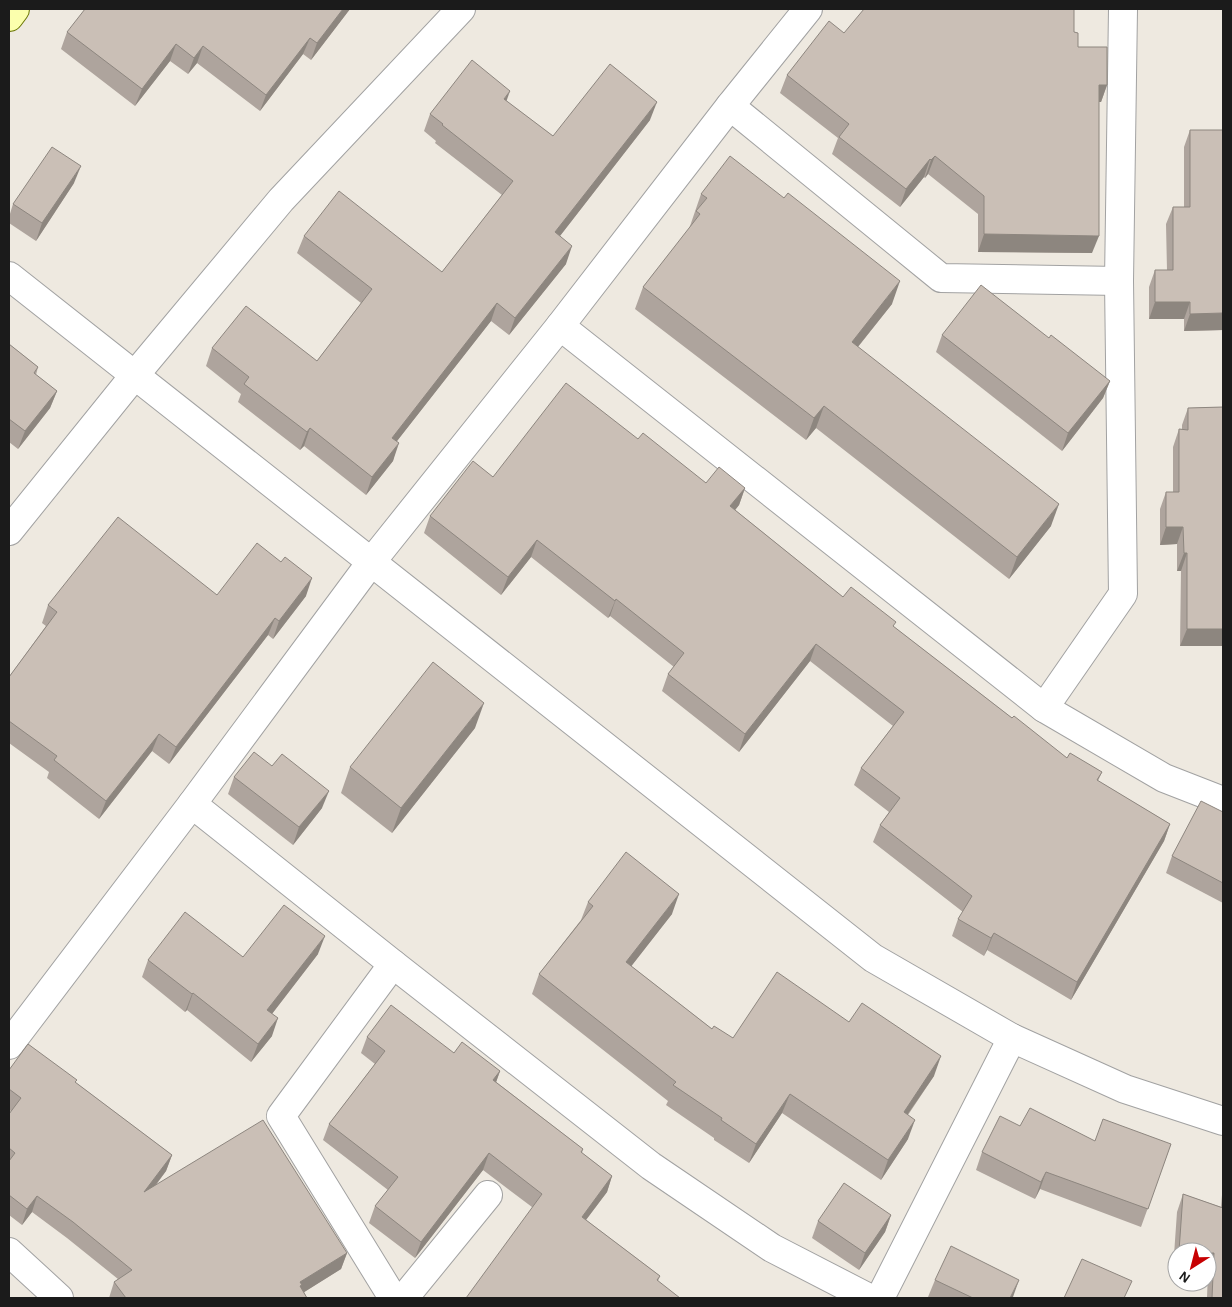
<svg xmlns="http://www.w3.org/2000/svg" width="1232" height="1307" viewBox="0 0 1232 1307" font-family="'Alegreya Sans',sans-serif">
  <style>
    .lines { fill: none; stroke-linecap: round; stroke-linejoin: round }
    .minor-casing { stroke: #a2a2a2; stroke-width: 30 }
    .tertiary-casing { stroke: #a2a2a2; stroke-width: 30 }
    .secondary-casing { stroke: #697500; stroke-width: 30 }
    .minor { stroke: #fff; stroke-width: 28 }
    .tertiary { stroke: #fff; stroke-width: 28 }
    .secondary { stroke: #fbffad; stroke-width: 28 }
    .wall { fill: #aea49d }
    .shaded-wall { fill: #8d867f }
    .building { fill: #cabfb6; stroke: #8d867f }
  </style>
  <rect width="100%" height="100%" fill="#eee9e0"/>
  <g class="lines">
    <g class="minor-casing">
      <g id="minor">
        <polyline points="730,106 941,278 1119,281"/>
        <polyline points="560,326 1044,708 1164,778 1223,801"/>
        <polyline points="1044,708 1123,594 1119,281 1123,9"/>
        <polyline points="192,804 393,964 651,1166 772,1248 869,1298"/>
        <polyline points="9,1045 192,804 372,561 560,326 730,106 808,9"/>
        <polyline points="9,1252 59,1298"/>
        <polyline points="393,1298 281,1116 393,964"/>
        <polyline points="404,1298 488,1195"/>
        <polyline points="880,1298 1012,1038"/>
      </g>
    </g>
    <g class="tertiary-casing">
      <g id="tertiary">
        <polyline points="9,276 873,958 1012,1038 1125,1089 1223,1121"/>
        <polyline points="9,531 134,376 281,200 461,9"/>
      </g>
    </g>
    <g class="secondary-casing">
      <polyline id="secondary" points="9,17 15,9"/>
    </g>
    <use href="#minor" class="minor"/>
    <use href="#tertiary" class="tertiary"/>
    <use href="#secondary" class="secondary"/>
  </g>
  <g class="wall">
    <polygon points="350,9 311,60 303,54 260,111 197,63 188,74 170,61 135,106 61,49 67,32"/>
    <polygon points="1074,32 1078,47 1107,85 1101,102 1099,102 1092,253 978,252 978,214 928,174 925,178 924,177 900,207 832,154 838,138 780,93 787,75 844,33"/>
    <polygon points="506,101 553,136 650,120 560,236 566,264 509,335 491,321 397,441 393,461 366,495 304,446 300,450 238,402 241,394 206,366 212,348 317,361 361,303 297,253 304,236 442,272 502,195 435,143 436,141 424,131 430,114"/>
    <polygon points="1190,130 1223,330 1184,331 1184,319 1149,319 1149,287 1155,270 1167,270 1166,224 1173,207 1184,207 1184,147"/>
    <polygon points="74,183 36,241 9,223 9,217 13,204"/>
    <polygon points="701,194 892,304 858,347 1051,526 1009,579 816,428 806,440 635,309 643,287 689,229"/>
    <polygon points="942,335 1110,381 1103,398 1062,451 936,352"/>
    <polygon points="9,344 38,367 36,375 57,391 50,408 18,449 9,442"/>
    <polygon points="1223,407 1223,646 1180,646 1181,571 1177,571 1177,544 1160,545 1160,509 1166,492 1173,492 1173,447 1179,429 1182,429 1182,425 1188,408"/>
    <polygon points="638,439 706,483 745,488 739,505 735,510 843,597 894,627 1012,718 1067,758 1102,772 1098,781 1170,824 1164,841 1071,1000 987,950 984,956 952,936 958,919 963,912 873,842 880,825 889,812 854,785 861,768 893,726 810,661 739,752 662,691 668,674 674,667 610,616 608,618 531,557 501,595 424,533 430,516 493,477"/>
    <polygon points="217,595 306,596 273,639 268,635 169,764 152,751 99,819 47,778 49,772 9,743 9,677 46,626 42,623 48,605"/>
    <polygon points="475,728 392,833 341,793 350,767"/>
    <polygon points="234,777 322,808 293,845 228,794"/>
    <polygon points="1223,812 1223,903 1166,873 1172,856"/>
    <polygon points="588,902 672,914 631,966 712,1029 733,1038 849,1022 934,1076 908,1115 908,1139 881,1180 782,1113 749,1163 714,1140 714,1138 666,1105 668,1101 532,994 539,974 581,920"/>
    <polygon points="318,954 272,1014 272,1036 251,1062 187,1010 185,1012 142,977 148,960"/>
    <polygon points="367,1037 454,1053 500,1071 496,1082 583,1149 582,1153 612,1176 607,1192 586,1220 660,1276 658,1281 532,1207 483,1170 415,1258 369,1223 375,1206 388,1190 323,1140 329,1124 375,1064 361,1053"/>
    <polygon points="9,1070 76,1083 172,1155 166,1171 156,1185 347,1253 341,1269 304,1292 307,1298 109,1298 114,1282 118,1279 67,1238 32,1212 22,1225 9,1215 9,1114 11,1111 9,1110"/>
    <polygon points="1020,1126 1095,1141 1171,1144 1141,1227 1040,1189 1035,1199 976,1170 982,1152"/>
    <polygon points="1223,1191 1223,1298 1207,1298 1208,1271 1207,1252 1177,1252 1177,1269 1173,1269 1177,1212 1183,1194 1221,1207 1222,1195"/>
    <polygon points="891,1215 885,1232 859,1270 812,1238 818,1221"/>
    <polygon points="935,1280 1012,1298 930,1298 928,1297"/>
  </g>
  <g class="shaded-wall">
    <polygon points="343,9 350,9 311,60 317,43"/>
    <polygon points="310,38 303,54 260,111 266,95"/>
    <polygon points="176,44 170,61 135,106 142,89"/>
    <polygon points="203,46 197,63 188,74 194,58"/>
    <polygon points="1099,85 1107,85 1101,102 1093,102"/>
    <polygon points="510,91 504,108 504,99"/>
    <polygon points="657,102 650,120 549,250 555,232"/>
    <polygon points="935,156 928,174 925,178 931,160"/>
    <polygon points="930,159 924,177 900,207 906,189"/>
    <polygon points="81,166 74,183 36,241 42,223"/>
    <polygon points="984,234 1099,236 1092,253 978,252"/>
    <polygon points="572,246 566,264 509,335 515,318"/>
    <polygon points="900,281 892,304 844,364 852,342"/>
    <polygon points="1155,302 1190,302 1184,319 1149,319"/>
    <polygon points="497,303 491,321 386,455 392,438"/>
    <polygon points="1223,313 1223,330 1184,331 1190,314"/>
    <polygon points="1110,381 1103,398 1062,451 1068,433"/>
    <polygon points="57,391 50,408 18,449 25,431"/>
    <polygon points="824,406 816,428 806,440 814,418"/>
    <polygon points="310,428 304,446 300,450 307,432"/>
    <polygon points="399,443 393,461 366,495 372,477"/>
    <polygon points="745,488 739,505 724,524 730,506"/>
    <polygon points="1059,504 1051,526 1009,579 1017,557"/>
    <polygon points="1166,527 1183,527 1177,544 1160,545"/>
    <polygon points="537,540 531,557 501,595 508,577"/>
    <polygon points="1184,553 1187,553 1181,571 1177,571"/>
    <polygon points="312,578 306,596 273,639 279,621"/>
    <polygon points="616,599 610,616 608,618 615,601"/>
    <polygon points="275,618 268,635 169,764 176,747"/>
    <polygon points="1187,629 1223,629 1223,646 1180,646"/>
    <polygon points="816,644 810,661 739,752 745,734"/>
    <polygon points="484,703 475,728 392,833 401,808"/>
    <polygon points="159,734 152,751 99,819 106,801"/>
    <polygon points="329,791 322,808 293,845 299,827"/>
    <polygon points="1170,824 1164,841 1071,1000 1077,982"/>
    <polygon points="679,894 672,914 619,982 626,962"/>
    <polygon points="994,933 987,950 984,956 991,938"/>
    <polygon points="325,936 318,954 261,1028 267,1010"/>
    <polygon points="193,993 187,1010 185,1012 192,994"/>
    <polygon points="278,1018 272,1036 251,1062 258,1044"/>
    <polygon points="941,1056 934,1076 896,1131 904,1112"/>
    <polygon points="500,1071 494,1088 493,1080"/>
    <polygon points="790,1094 782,1113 749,1163 756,1144"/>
    <polygon points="915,1120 908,1139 881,1180 888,1160"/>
    <polygon points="489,1153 483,1170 415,1258 421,1242"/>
    <polygon points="172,1155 166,1171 138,1208 144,1192"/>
    <polygon points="1046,1172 1040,1189 1035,1199 1041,1182"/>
    <polygon points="612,1176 607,1192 576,1233 582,1217"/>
    <polygon points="37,1196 32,1212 22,1225 27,1209"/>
    <polygon points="891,1215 885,1232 859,1270 865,1253"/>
    <polygon points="347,1253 341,1269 298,1296 300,1282"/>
    <polygon points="1207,1253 1214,1253 1208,1271 1207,1271"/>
    <polygon points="1177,1257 1177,1269 1173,1269"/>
    <polygon points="1019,1280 1013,1297 1012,1298 1010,1298"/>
  </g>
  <g class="building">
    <polygon points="85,9 343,9 317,43 310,38 266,95 203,46 194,58 176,44 142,89 67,32"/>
    <polygon points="864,9 1074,9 1074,32 1078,33 1078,47 1107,47 1107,85 1099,85 1099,236 984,234 984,196 935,156 931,160 930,159 906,189 839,137 849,124 787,75 829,21 844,33"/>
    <polygon points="472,60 510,91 504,99 553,136 610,64 657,102 555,232 572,246 515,318 497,303 392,438 399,443 372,477 310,428 307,432 244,384 249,377 212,348 246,306 317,361 372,289 304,236 339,191 442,272 513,181 442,125 443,124 430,114"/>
    <polygon points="1190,130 1223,130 1223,313 1190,314 1190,302 1155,302 1155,270 1173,270 1173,207 1190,207"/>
    <polygon points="52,147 81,166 42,223 13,204"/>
    <polygon points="730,156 784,198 788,193 900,281 852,342 1059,504 1017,557 824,406 814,418 643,287 700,214 696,211 707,198 701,194"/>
    <polygon points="981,285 1049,338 1051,335 1110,381 1068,433 942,335"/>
    <polygon points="9,344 38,367 34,373 57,391 25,431 9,419"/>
    <polygon points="566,383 638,439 643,433 706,483 719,467 745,488 730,506 843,597 851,587 896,622 893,626 1012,718 1014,716 1067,758 1070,753 1102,772 1097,780 1170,824 1077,982 994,933 991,938 958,919 972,896 880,825 900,798 861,768 904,712 816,644 745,734 668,674 684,653 616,599 615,601 537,540 508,577 430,516 473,461 493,477"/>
    <polygon points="1223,407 1223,629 1187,629 1187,553 1184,553 1183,527 1166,527 1166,492 1179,492 1179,429 1188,430 1188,408"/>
    <polygon points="118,517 217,595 257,543 281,562 285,557 312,578 279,621 275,618 176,747 159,734 106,801 54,760 57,756 9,721 9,677 57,612 48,605"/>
    <polygon points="433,662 484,703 401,808 350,767"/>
    <polygon points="254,752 272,766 282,754 329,791 299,827 234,777"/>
    <polygon points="1201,801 1223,812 1223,883 1172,856"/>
    <polygon points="626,852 679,894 626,962 712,1029 714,1026 733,1038 777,972 849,1022 862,1003 941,1056 904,1112 915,1120 888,1160 790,1094 756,1144 721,1120 722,1118 673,1085 676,1082 539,974 593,906 588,902"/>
    <polygon points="284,905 325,936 267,1010 278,1018 258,1044 193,993 192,994 148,960 185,912 243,957"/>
    <polygon points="391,1005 454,1053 462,1042 500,1071 493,1080 583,1149 581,1152 612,1176 582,1217 660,1276 657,1280 680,1298 466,1298 542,1194 489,1153 421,1242 375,1206 398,1177 329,1124 385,1051 367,1037"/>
    <polygon points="28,1044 77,1080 75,1082 172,1155 144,1192 263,1120 347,1253 300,1282 302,1285 300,1286 307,1298 126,1298 114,1282 132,1270 73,1222 37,1196 27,1209 9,1195 9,1161 15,1153 9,1148 9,1114 21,1098 9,1089 9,1070"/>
    <polygon points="1030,1108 1095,1141 1103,1119 1171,1144 1148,1209 1046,1172 1041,1182 982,1152 1000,1116 1020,1126"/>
    <polygon points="844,1183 891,1215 865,1253 818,1221"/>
    <polygon points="1183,1194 1223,1208 1223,1298 1212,1298 1214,1253 1207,1253 1207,1252 1179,1251"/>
    <polygon points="951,1246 1019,1280 1010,1298 973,1298 935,1280"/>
    <polygon points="1082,1259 1132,1281 1124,1298 1064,1298"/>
  </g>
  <rect width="1232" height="1307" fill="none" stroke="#1b1b1b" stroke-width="20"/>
  <g transform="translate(1192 1267) rotate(216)"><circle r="24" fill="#ffffff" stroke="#a4a4a4"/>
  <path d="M0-4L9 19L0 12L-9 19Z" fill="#c70002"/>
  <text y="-8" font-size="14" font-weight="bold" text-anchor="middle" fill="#1b1b1b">N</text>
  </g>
</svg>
